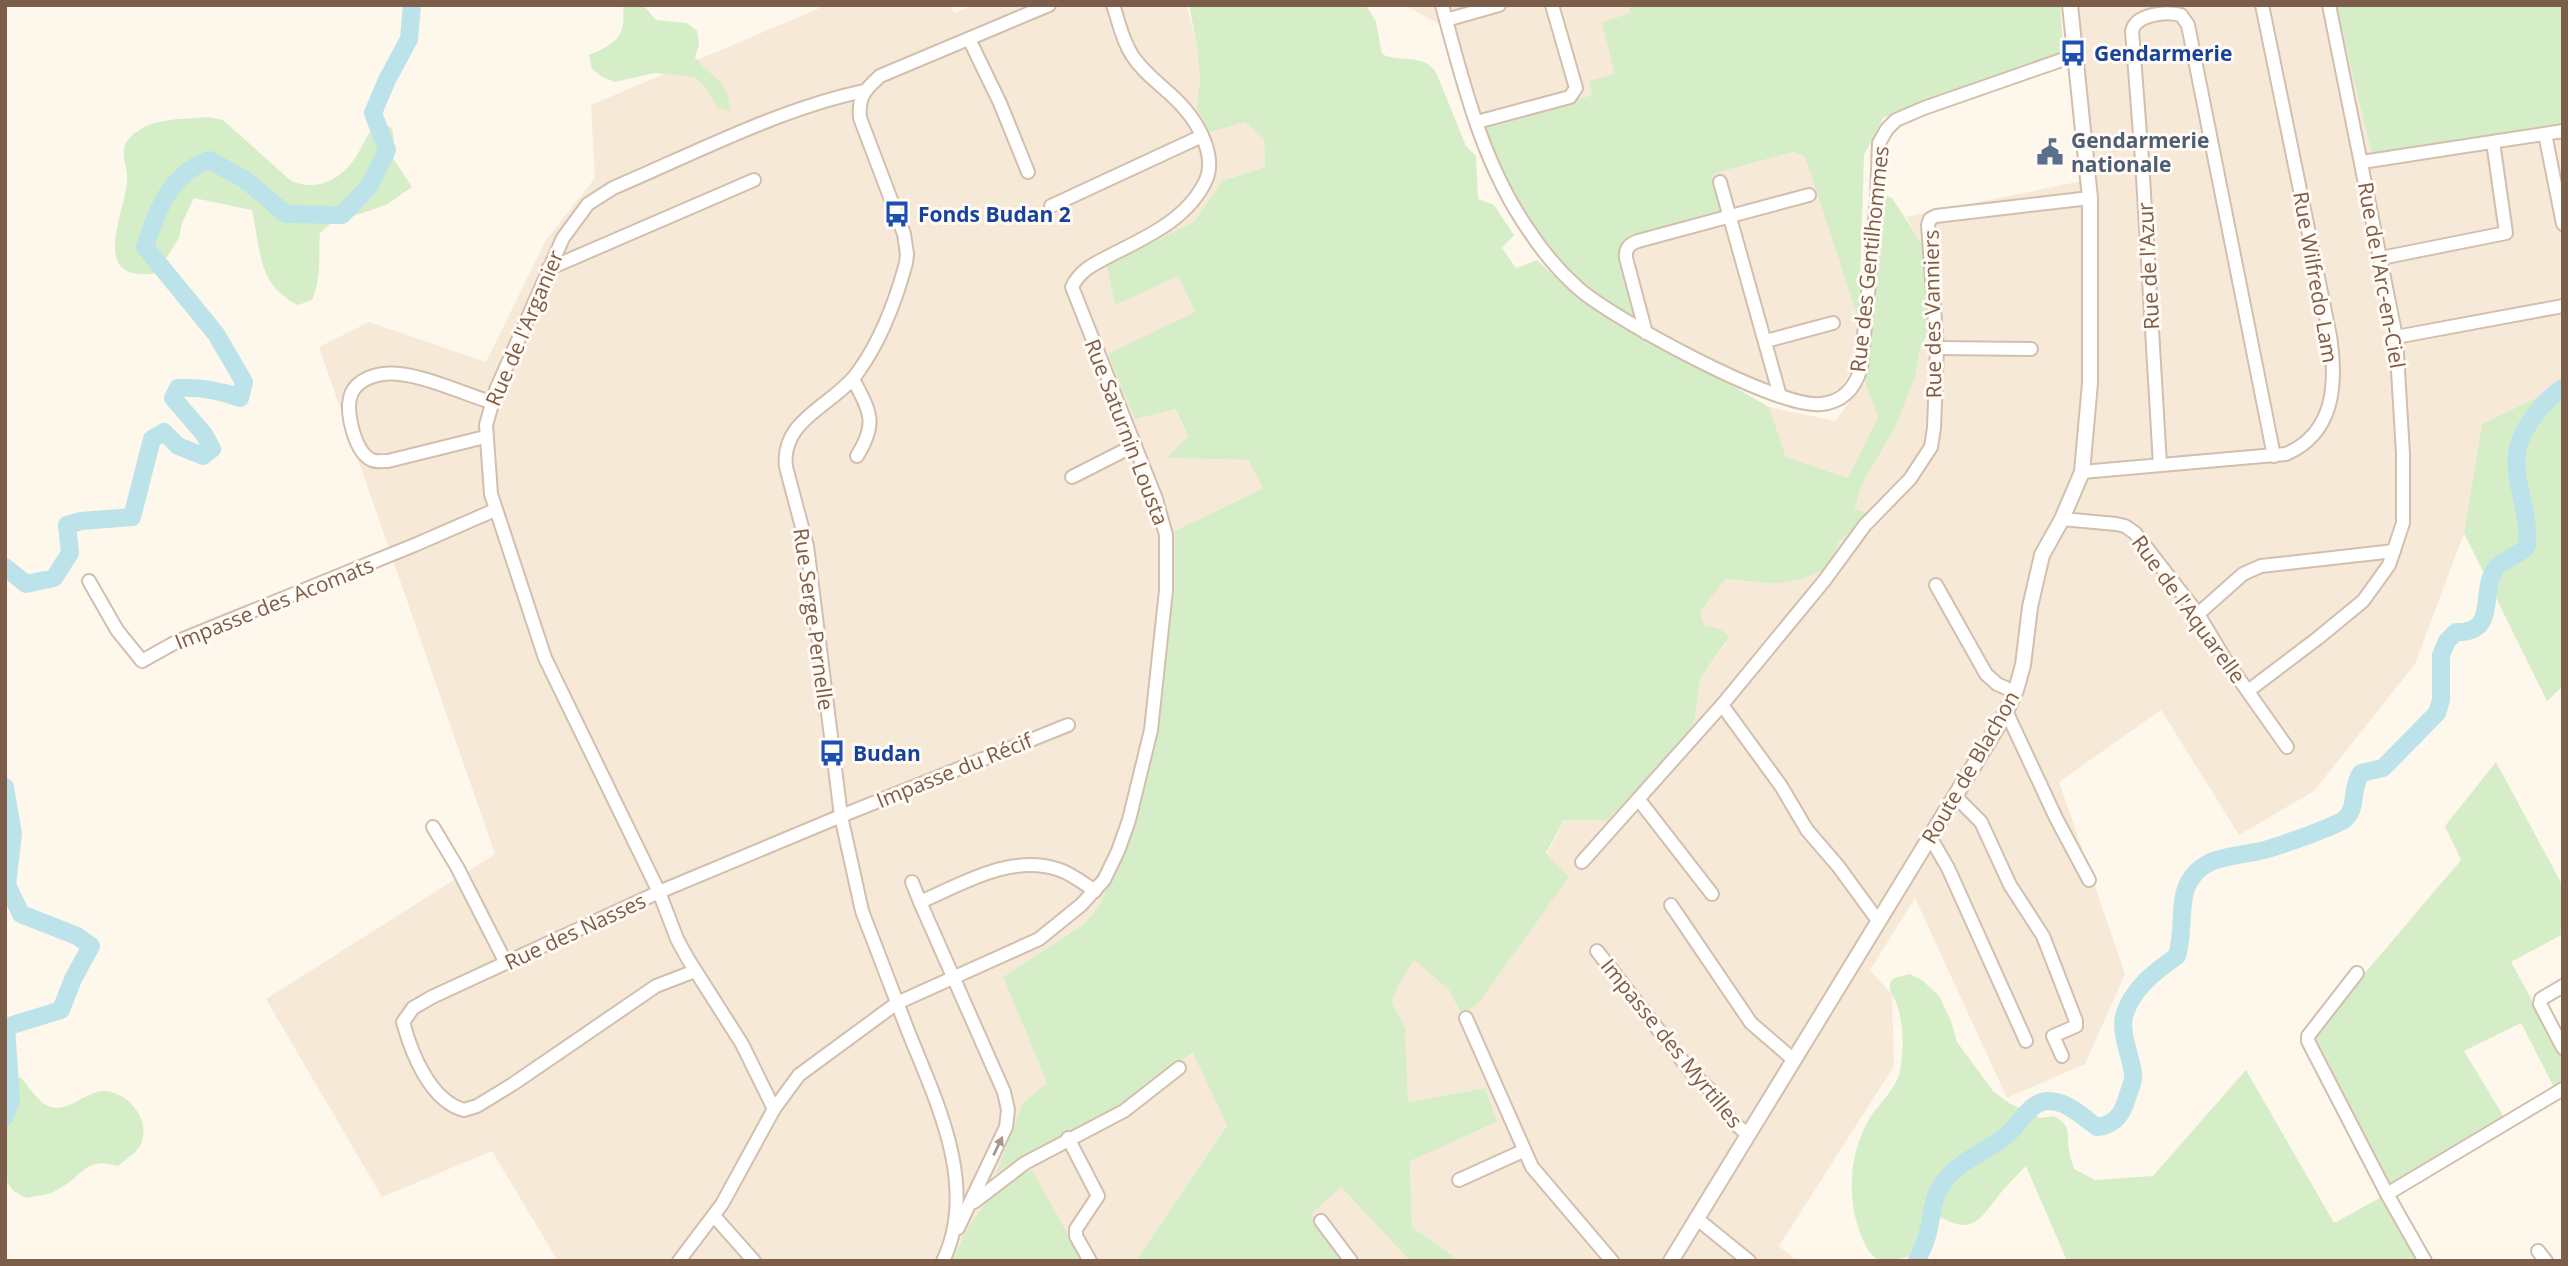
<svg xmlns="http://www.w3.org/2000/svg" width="2568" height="1266" viewBox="0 0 2568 1266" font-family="'Open Sans',sans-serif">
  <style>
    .residential { fill: #f6e9d8 }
    .green { fill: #d6eec7 }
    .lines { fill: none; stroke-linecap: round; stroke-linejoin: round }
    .river { stroke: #bce3ea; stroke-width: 18 }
    .minor-casing { stroke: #d2bfae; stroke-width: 16 }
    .tertiary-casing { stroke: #d2bfae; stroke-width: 18 }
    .minor { stroke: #fff; stroke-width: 12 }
    .tertiary { stroke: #fff; stroke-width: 14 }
    .oneway { fill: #aa9689 }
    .labels { text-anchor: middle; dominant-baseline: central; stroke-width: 6; stroke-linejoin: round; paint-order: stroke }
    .transit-label { font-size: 21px; font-weight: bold; fill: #164399; stroke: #fffaf3; text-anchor: start }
    .service-label { font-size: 21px; font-weight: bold; fill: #4e5e75; stroke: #fffaf3; text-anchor: start }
    .street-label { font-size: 21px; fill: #7c5d4a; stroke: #fffaf3 }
  </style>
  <rect width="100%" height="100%" fill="#fef7eb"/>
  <g class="residential">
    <polygon points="827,5 950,5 954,13 974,5 1187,5 1197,46 1200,79 1198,108 1245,122 1264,139 1265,167 1222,181 1194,222 1108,265 1178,276 1195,313 1109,354 1174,409 1188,436 1168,458 1248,460 1263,488 1175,531 1175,582 1163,676 1152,752 1139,810 1099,906 1084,924 1003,977 1047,1083 1023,1104 1079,1126 1106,1114 1194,1053 1227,1124 1136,1261 1083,1261 960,1241 952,1261 558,1261 492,1151 382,1197 266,999 495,854 319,347 369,322 486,362 546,240 595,178 591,105"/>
    <polygon points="1404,5 1628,5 1630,13 1615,74 1592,95 1484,126 1454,32"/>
    <polygon points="2078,5 2336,5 2373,155 2563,123 2563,385 2482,424 2464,533 2415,664 2314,791 2239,835 2161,710 2059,782 2125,974 2085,1064 2007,1098 1915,898 1870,970 1892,995 1894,1066 1779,1246 1797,1261 1460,1261 1412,1227 1410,1160 1496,1123 1484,1088 1407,1102 1405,1029 1392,1003 1398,986 1414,959 1448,989 1461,1013 1565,820 1695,718 1700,679 1726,643 1721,629 1704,625 1700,612 1726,579 1775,584 1803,579 1830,567 1839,542 1869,514 1855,509 1861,486 1896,426 1915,377 1920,350 1926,339 1922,244 1906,217 2096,178"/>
    <polygon points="1795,152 1804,156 1809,169 1859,321 1856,364 1840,388 1821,399 1795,396 1723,369 1635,322 1620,258 1622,248 1716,173"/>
    <polygon points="1865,382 1878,417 1848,478 1786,457 1769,407 1835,421"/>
    <polygon points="1341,1187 1410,1261 1344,1261 1310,1214"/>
  </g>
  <g class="green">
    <path d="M623 5H643L656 20 687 23 697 31 699 44 695 57C711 78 730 81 730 111L718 108 704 86 694 77 654 73 615 82 602 77 592 69 589 55C617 43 626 37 623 5Z"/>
    <path d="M1189 5H1366L1376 22 1382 54C1401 64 1421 52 1436 72L1466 146 1476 156 1478 199 1494 205 1514 235 1502 248 1516 268 1537 260 1572 293 1769 407 1786 457 1848 478 1878 417 1865 382 1881 194 1892 198 1922 244 1930 287 1929 330 1920 350 1915 377 1896 426 1861 486 1855 509 1870 514 1839 542 1830 567 1803 579 1776 584 1726 579 1700 612 1704 625 1721 629 1729 637 1700 679 1695 718 1686 740 1607 820H1564L1546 853 1569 877 1477 1005 1461 1013 1448 989 1414 960 1398 986 1392 1003 1405 1028 1408 1102 1485 1088 1497 1122 1410 1161 1412 1227 1460 1261H1410L1341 1187 1311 1214 1344 1261H1136L1227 1125 1193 1053 1106 1114 1079 1126 996 1173 1023 1103 1047 1083 1003 977 1084 924 1099 906 1139 810 1152 752 1163 676 1175 582V531L1263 488 1248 460 1167 458 1188 436 1175 409 1135 419 1108 354 1195 312 1178 276 1115 305 1107 265 1194 222 1222 181 1265 167 1264 139 1245 122 1210 132 1197 108 1200 79 1197 46Z"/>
    <path d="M1628 5H2060L2064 53 1883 118 1864 155 1859 321 1809 169 1804 156 1794 152 1716 173 1712 178 1721 214 1622 248 1620 258 1635 322C1552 268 1521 216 1484 126L1592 95 1589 81 1615 74 1602 22 1630 13Z"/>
    <polygon points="2336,5 2563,5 2563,123 2372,155"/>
    <path d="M209 117 223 120 290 180C315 193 342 180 357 155 365 142 367 132 379 123L392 128 394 141 391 155 412 187 386 205 330 224 320 233C318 257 322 277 312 300L298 305C257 285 261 250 252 210L194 198 182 223 179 238 157 273C88 284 124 216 127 182 129 168 118 152 128 140 148 116 181 120 209 117Z"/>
    <polygon points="2563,385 2563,686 2547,701 2464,533 2482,424"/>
    <path d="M2496 762 2563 886V934L2511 962 2563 1057V1089L2557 1093 2521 1023 2464 1051 2507 1122 2388 1194 2424 1261H2067L2026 1166C2017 1175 2007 1185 1999 1195 1978 1222 1972 1235 1938 1216L1926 1221 1922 1235 1910 1256C1886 1263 1874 1266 1863 1240 1846 1202 1848 1152 1871 1116 1880 1103 1897 1087 1900 1071 1904 1049 1904 1023 1896 1002 1894 997 1890 993 1890 987 1889 982 1891 982 1894 978L1910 974 1922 980 1939 996 1951 1021 1957 1042 1993 1091 2009 1103 2040 1118 2054 1116C2073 1128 2066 1132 2069 1151 2070 1157 2073 1163 2074 1169L2095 1180 2153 1176 2246 1070 2334 1223 2387 1194 2312 1042 2314 1033 2461 860 2445 826Z"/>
    <path d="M20 1077C29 1086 38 1103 51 1107 69 1112 84 1093 102 1091 127 1090 152 1120 141 1144 137 1152 125 1160 118 1166 86 1156 83 1176 59 1189 49 1195 37 1196 26 1198L14 1191 5 1180V1093Z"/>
    <path d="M1032 1170 1083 1261H952C967 1223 993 1185 1032 1170Z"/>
  </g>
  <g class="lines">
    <g class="river">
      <path d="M5 567 26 584 54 578 70 553 67 525 81 521 132 517 152 439 164 432 178 446 203 456 212 449 204 434 173 398 178 388C201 387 219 390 240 398L244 382 216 334 145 247C157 210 170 174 209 160L244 179 286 214 342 215 370 185 387 150 373 113 387 80 409 39 412 5"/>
      <polyline points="5,787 13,834 7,885 21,914 77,936 91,946 73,979 61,1010 6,1027 11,1099 5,1117"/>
      <path d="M1917 1261C1920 1253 1925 1244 1927 1236 1932 1220 1931 1204 1939 1189 1952 1164 1985 1152 2006 1136 2018 1126 2029 1103 2046 1101 2067 1100 2081 1116 2097 1127 2116 1125 2123 1113 2128 1095 2130 1088 2134 1082 2133 1074 2131 1056 2120 1034 2124 1016 2132 988 2156 971 2177 956 2184 934 2179 905 2187 886 2202 852 2239 858 2268 849 2293 841 2321 832 2344 820 2359 806 2349 793 2361 773L2383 768 2437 713 2441 700V655L2447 641 2456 632C2499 633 2479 593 2495 569 2502 559 2518 557 2527 546 2531 497 2498 465 2532 419 2540 407 2550 396 2563 388"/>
    </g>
    <g class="minor-casing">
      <g id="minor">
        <path d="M1442 5C1463 83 1483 166 1530 232 1543 252 1560 272 1578 288 1613 319 1778 409 1821 404 1843 402 1855 388 1861 368L1877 198 1879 143 1887 129 1896 120 1924 108 2076 55"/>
        <polyline points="1446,20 1499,5"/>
        <polyline points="969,39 1000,103 1028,172"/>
        <polyline points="1477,122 1570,97 1576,88 1552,5"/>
        <polyline points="2545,134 2563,224"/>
        <polyline points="2362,162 2563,131"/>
        <polyline points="1720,182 1780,396"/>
        <polyline points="1051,206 1202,136"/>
        <polyline points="2381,258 2506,233 2493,142"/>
        <polyline points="548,269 754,180"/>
        <path d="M1646 333 1626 258C1625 249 1629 244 1638 241L1809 195"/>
        <polyline points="2396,337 2563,306"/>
        <polyline points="1766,341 1833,323"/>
        <polyline points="1937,348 2031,349"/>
        <path d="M853 379C870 412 878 422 857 456"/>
        <path d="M485 437 388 461C383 461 376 462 372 460 355 453 346 413 350 398 353 383 369 376 383 374 414 370 461 393 491 402"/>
        <path d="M2160 465 2142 160 2132 31C2136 14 2166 11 2181 15L2188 25 2274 456"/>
        <path d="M2082 472 2286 454C2335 433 2337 383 2330 336L2262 5"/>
        <polyline points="1072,477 1135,445"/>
        <polyline points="2062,519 2116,524 2125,526 2135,533 2198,614 2225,659 2287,747"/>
        <polyline points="89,581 117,630 142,661 176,642 417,544 495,510"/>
        <polyline points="1936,585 1986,674 1997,684 2015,692"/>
        <polyline points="2198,614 2243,574 2261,566 2394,551"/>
        <polyline points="2248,691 2318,638 2363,601 2389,565 2403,523 2403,454 2396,337 2329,5"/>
        <polyline points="2006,711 2056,818 2089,880"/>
        <polyline points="1955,796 1981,822 2010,885 2043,936 2076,1021 2076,1026 2053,1036 2062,1056"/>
        <polyline points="1639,800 1712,894"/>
        <polyline points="433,827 457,867 506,963"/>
        <polyline points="1930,837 1948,868 2026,1041"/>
        <polyline points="1582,862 1722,705"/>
        <polyline points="912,882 920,902"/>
        <polyline points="1671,905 1751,1023 1794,1060"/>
        <polyline points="1879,922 1838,866 1807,830 1781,786 1722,705 1824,581 1865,525 1910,479 1931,447 1934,428 1937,348 1928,225 1930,219 1936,216 2090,198"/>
        <polyline points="1597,951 1692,1073 1710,1090 1730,1119 1748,1135"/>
        <path d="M695 971 656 986 513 1084 477 1106 464 1110C430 1101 411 1052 403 1022L413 1008 432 997 659 892 841 816 1068 725"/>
        <polyline points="2357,973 2308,1036 2308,1041 2387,1194"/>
        <polyline points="2563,986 2541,999 2540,1004 2563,1048"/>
        <polyline points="1466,1018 1532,1167 1612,1261"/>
        <path d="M774 1109 742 1044 688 959 677 939 659 892 545 658 491 494 486 425 496 390 563 238 588 204 613 188C693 154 779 109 864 91"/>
        <polyline points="1068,1138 1098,1196 1076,1229 1076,1236 1090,1261"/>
        <polyline points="1459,1180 1523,1151"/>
        <polyline points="974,1202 1025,1163 1124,1111 1179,1068"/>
        <polyline points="714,1216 754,1261"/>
        <polyline points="1696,1218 1749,1261"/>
        <polyline points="1321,1221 1351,1261"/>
        <path d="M958 1228 1006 1127 1008 1110 1004 1092 920 902C962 884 1010 854 1057 869 1071 873 1083 883 1095 891"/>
        <polyline points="2538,1251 2546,1261"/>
        <path d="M679 1261 722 1204 774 1109 799 1075 897 1003 1039 939 1081 905 1104 880 1118 851 1129 820 1151 730 1166 590V535L1156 499 1072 287C1081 268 1098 262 1117 252 1151 235 1189 217 1206 180 1216 157 1200 126 1184 108 1168 89 1145 76 1132 55 1122 40 1119 22 1113 5"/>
        <path d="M943 1261C979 1186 936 1101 908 1031 893 991 877 951 862 911L841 816 807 546 786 467C780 419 835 405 858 372 881 340 896 300 906 263L907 254 904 234 860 118C858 96 865 90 880 76L1049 5"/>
        <polyline points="2425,1261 2387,1194 2563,1089"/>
      </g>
    </g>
    <g class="tertiary-casing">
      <polyline id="tertiary" points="1671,1261 2004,716 2016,690 2023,665 2030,607 2042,555 2062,519 2082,472 2090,383 2090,198 2070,5"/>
    </g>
    <use href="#minor" class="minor"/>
    <use href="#tertiary" class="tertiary"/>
  </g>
  <defs><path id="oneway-solid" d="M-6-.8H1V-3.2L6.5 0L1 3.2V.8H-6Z" transform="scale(1.75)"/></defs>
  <use class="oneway" href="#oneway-solid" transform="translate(998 1146) rotate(-64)"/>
  <defs>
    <g id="bus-bare" transform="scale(2.1)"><path d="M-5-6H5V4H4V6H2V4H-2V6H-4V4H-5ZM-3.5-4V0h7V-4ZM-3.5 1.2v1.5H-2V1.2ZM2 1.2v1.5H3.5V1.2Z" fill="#1a4fb4" stroke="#fffaf3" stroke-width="2.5" paint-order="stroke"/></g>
    <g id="civic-bare" transform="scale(2.1)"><path d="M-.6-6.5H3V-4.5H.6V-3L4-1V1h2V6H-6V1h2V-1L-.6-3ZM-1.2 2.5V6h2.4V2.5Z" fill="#5c6f8a" stroke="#fffaf3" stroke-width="2.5" paint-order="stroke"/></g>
  </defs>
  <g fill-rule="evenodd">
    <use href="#bus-bare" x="2073" y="53"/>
    <use href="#civic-bare" x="2050" y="152"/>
    <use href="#bus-bare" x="897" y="214"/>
    <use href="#bus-bare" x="832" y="753"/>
  </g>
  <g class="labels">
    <g class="transit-label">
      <text x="2094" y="53">Gendarmerie</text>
      <text x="918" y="214">Fonds Budan 2</text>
      <text x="853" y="753">Budan</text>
    </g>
    <g class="service-label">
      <text x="2071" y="140">Gendarmerie<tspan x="2071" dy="24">nationale</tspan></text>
    </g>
    <g class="street-label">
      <text transform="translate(1869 259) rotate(-84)">Rue des Gentilhommes</text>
      <text transform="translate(2148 266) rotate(-93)">Rue de l'Azur</text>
      <text transform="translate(2382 275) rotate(80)">Rue de l'Arc-en-Ciel</text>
      <text transform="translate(2316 277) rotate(80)">Rue Wilfredo Lam</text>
      <text transform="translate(1932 314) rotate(-91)">Rue des Vanniers</text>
      <text transform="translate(524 328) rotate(-67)">Rue de l'Arganier</text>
      <text transform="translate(1127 432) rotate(69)">Rue Saturnin Lousta</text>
      <text transform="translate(274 603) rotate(-22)">Impasse des Acomats</text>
      <text transform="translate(2189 609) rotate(54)">Rue de l'Aquarelle</text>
      <text transform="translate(814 619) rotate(82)">Rue Serge Pernelle</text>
      <text transform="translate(1970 767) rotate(-60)">Route de Blachon</text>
      <text transform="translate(954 770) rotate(-22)">Impasse du Récif</text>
      <text transform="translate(575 931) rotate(-25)">Rue des Nasses</text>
      <text transform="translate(1672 1043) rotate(51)">Impasse des Myrtilles</text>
    </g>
  </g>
  <rect width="2568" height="1266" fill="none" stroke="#7c5d4a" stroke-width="14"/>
</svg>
